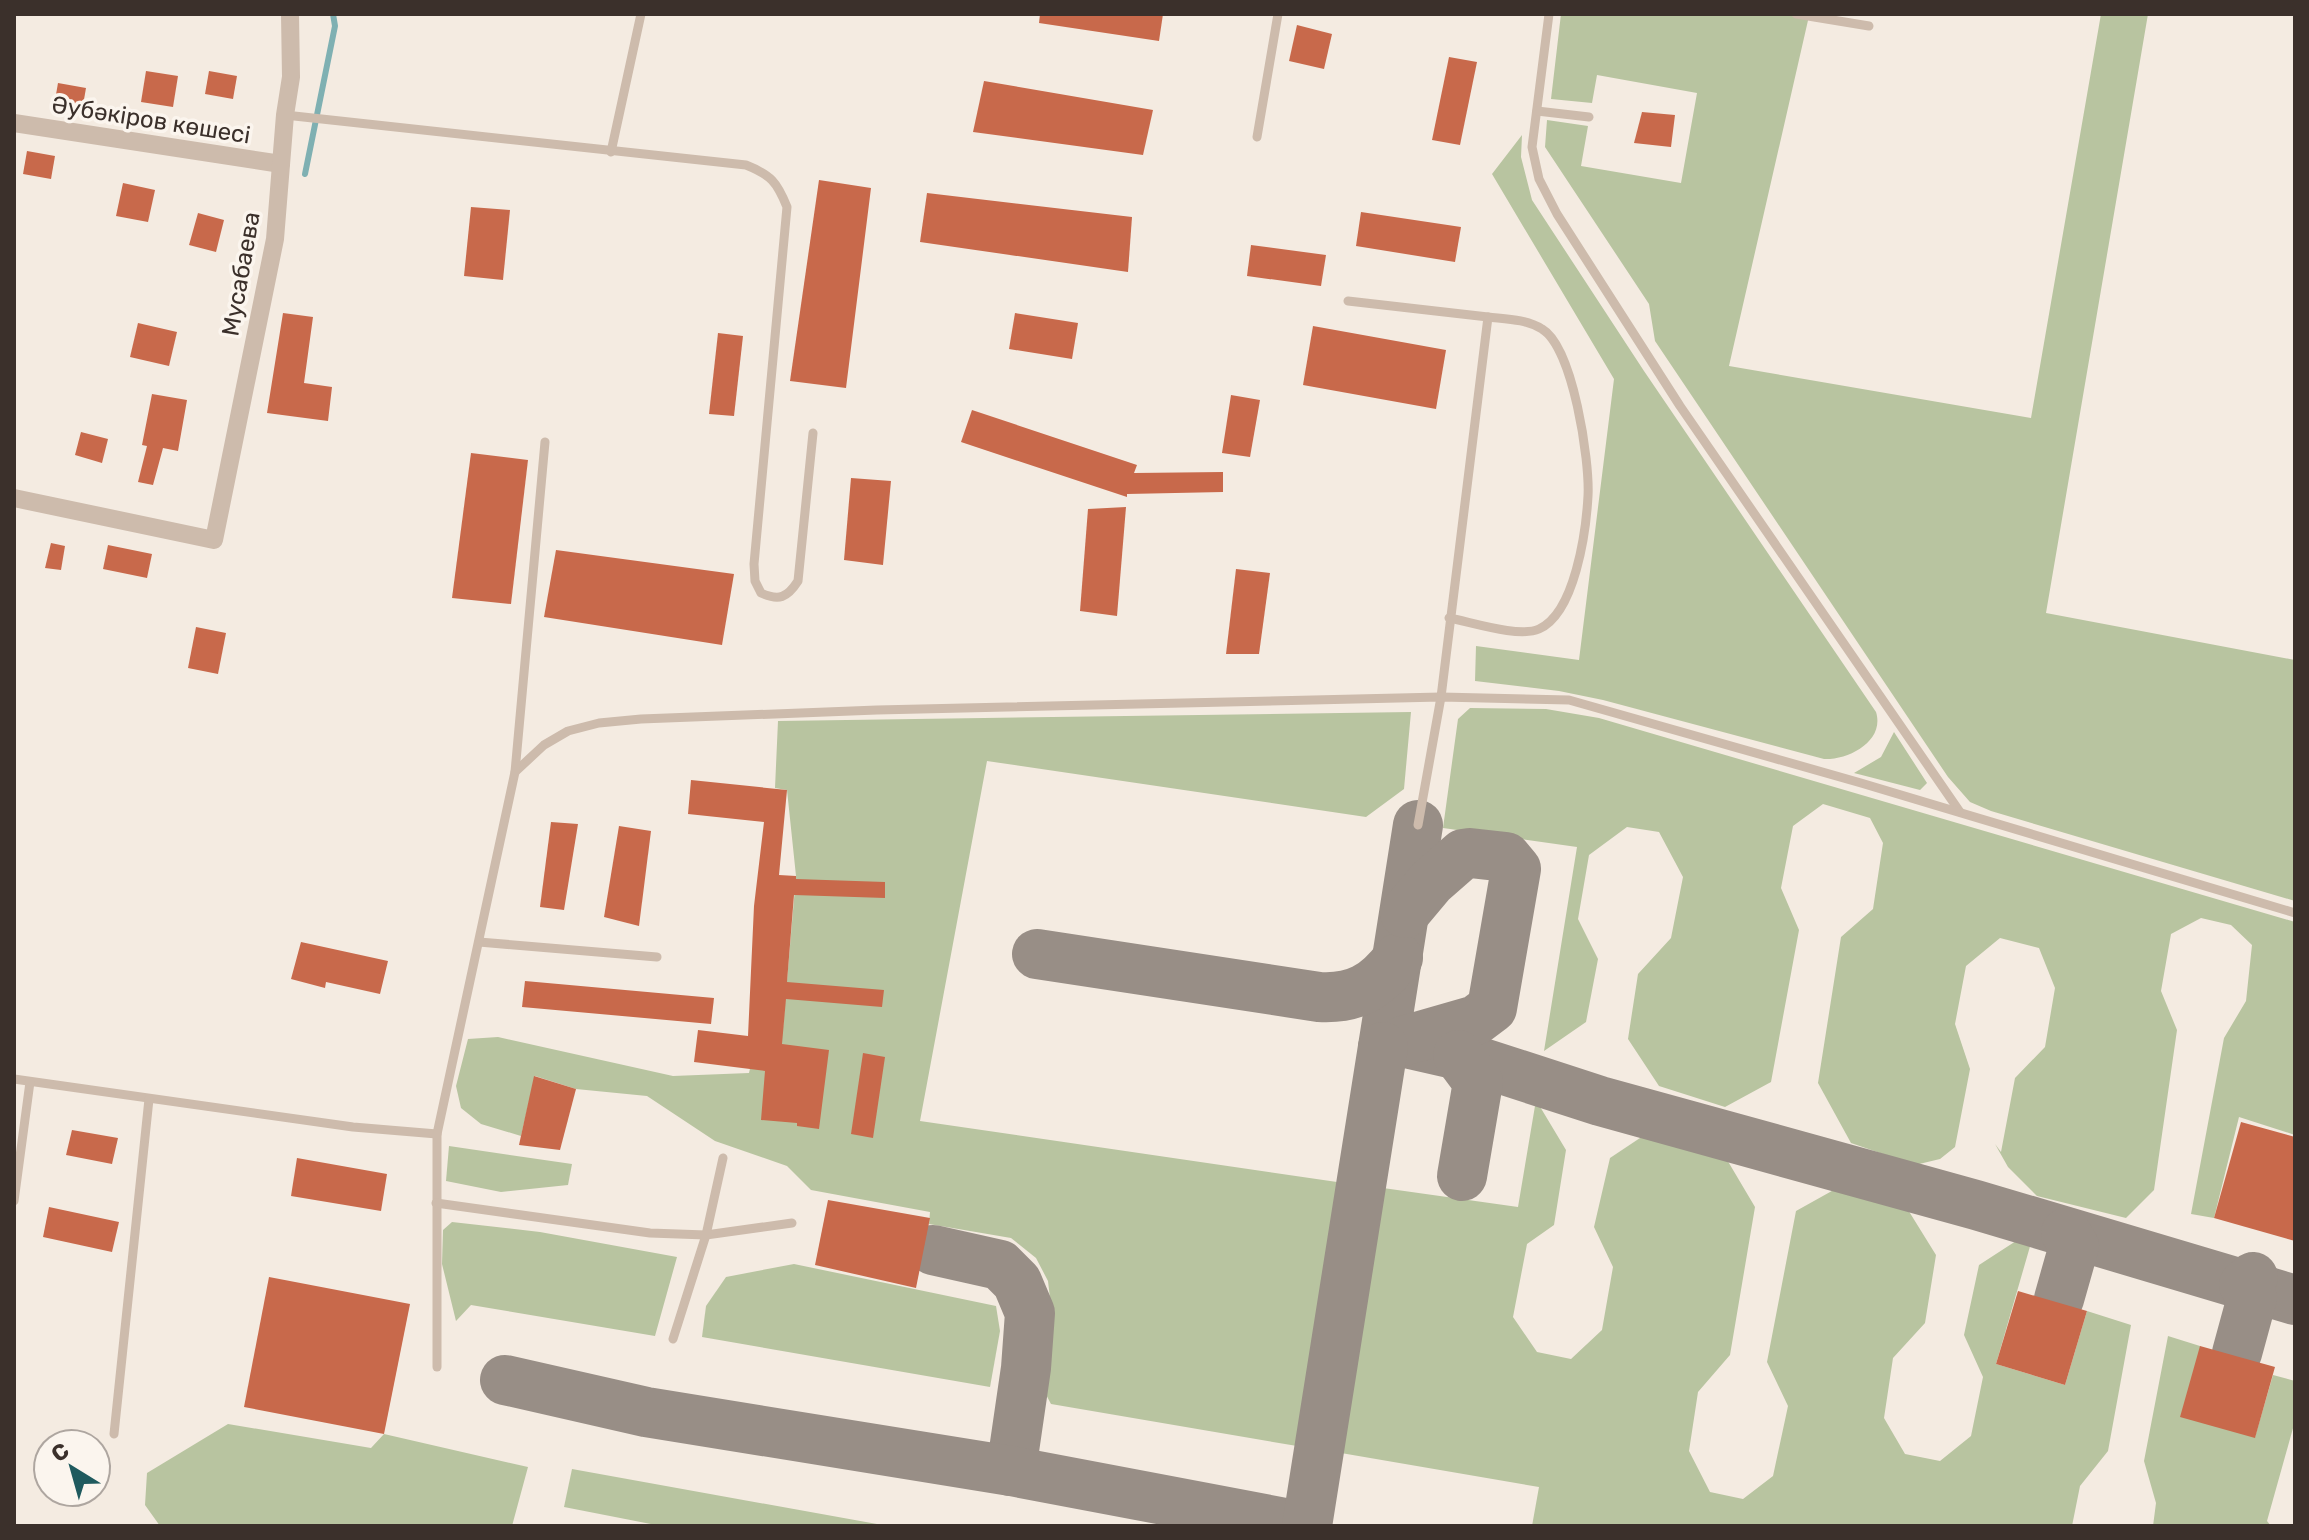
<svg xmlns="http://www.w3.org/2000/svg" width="2309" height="1540" viewBox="0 0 2309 1540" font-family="Rubik,sans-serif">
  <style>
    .green { fill: #b8c4a0 }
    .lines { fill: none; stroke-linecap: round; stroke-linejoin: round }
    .stream { stroke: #7fb0b2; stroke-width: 6 }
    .taxiway { stroke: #988e86; stroke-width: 50 }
    .building { fill: #c8694b }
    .lane { stroke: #cdbbac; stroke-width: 9 }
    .street { stroke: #cdbbac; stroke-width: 18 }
    .labels { text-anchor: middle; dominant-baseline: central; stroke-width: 7; stroke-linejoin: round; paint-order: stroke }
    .street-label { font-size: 24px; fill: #3b302b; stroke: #fbf5ee }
  </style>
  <rect width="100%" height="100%" fill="#f4ebe1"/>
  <g class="green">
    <polygon points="1561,14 1792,14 1809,16 1729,366 2031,418 2101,14 2148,14 2046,613 2295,660 2295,901 1991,811 1970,802 1948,777 1655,341 1649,304 1545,147 1547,120 1588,126 1581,166 1681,183 1697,93 1597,75 1592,103 1551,99"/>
    <path d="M1522 135 1521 157 1532 200 1644 371 1876 712C1885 741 1849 760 1824 759L1603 700 1559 691 1475 681 1476 646 1579 660 1614 379 1492 174Z"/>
    <polygon points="1470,708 1546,709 1599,718 2295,922 2295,1135 2239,1117 2214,1218 2191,1214 2224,1038 2246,1001 2252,945 2231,925 2201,918 2171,934 2161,991 2177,1030 2154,1190 2126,1218 2037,1196 2008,1167 1995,1144 2001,1152 2015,1078 2045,1047 2055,988 2039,948 2000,938 1966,966 1955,1024 1970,1069 1955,1147 1940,1159 1915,1165 1851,1143 1818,1083 1841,937 1873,909 1883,843 1870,818 1823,804 1793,826 1781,888 1799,930 1771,1082 1725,1107 1659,1086 1628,1039 1638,974 1671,938 1683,877 1659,832 1627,827 1589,855 1578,919 1598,959 1586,1022 1544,1051 1577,847 1443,828 1458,719"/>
    <polygon points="1411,712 1404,789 1366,817 987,761 920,1121 1337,1182 1297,1446 1051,1404 1043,1389 1052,1315 1048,1281 1036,1258 1011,1238 929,1224 930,1212 811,1190 787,1166 715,1141 647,1096 576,1089 535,1076 521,1136 481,1124 461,1108 456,1086 468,1039 498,1037 673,1076 749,1073 757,1037 783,1027 796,876 787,790 775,788 778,721"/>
    <polygon points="1894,732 1927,783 1920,790 1854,773 1881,757"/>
    <polygon points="1536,1100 1566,1150 1554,1225 1527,1244 1513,1317 1537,1352 1571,1359 1602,1330 1613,1267 1594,1227 1610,1158 1649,1132 1723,1153 1755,1207 1730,1355 1698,1392 1689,1451 1710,1492 1743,1499 1773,1476 1788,1406 1767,1362 1796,1211 1839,1187 1905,1205 1936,1255 1925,1323 1893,1358 1884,1418 1905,1454 1940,1461 1971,1436 1983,1377 1964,1335 1979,1265 2016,1241 2031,1243 1996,1364 2065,1385 2087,1311 2131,1325 2108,1451 2080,1486 2072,1526 1532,1526 1539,1487 1341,1453 1383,1188 1518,1207"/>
    <polygon points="449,1146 572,1164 568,1185 501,1192 446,1181"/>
    <polygon points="452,1222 540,1232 677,1257 655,1336 471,1305 456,1321 442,1264 443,1230"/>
    <polygon points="794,1264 996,1306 1000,1331 990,1387 702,1337 706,1306 726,1277"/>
    <polygon points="2168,1336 2200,1346 2255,1437 2273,1375 2295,1381 2295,1421 2267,1521 2271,1526 2153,1526 2156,1503 2144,1461"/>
    <polygon points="228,1424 371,1448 384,1434 528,1467 512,1526 160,1526 145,1505 147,1473"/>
    <polygon points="572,1469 888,1526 661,1526 564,1507"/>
  </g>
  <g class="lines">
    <polyline class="stream" points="305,174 335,26 333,14"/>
    <g class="taxiway">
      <polyline points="1418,825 1383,1047 1401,1042 1458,1055 1600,1101 1976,1205 2295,1300"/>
      <path d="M1037 954 1319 997C1355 999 1376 987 1398 958"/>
      <polyline points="1403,1041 1476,1020 1492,1008 1516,869 1506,857 1470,853 1463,854 1431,882 1405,913"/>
      <polyline points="1458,1055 1478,1082 1462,1176"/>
      <polyline points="933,1250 1000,1265 1017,1282 1030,1313 1026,1368 1011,1471"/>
      <polyline points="2059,1299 2074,1246 2066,1233"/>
      <polyline points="2237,1353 2252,1298 2244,1285 2253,1277"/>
      <polyline points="505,1380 646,1412 1011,1471 1301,1526"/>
      <polyline points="1307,1526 1383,1047"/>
    </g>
  </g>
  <g class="building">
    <polygon points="1040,14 1163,14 1159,41 1039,23"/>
    <polygon points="1297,25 1332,34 1324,69 1289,61"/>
    <polygon points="1449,57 1477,62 1460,145 1432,140"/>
    <polygon points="146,71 178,76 173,107 141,102"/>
    <polygon points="209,71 237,76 233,99 205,94"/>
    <polygon points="984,81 1153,110 1143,155 973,132"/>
    <polygon points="58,83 86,88 82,111 54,106"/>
    <polygon points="1642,112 1675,115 1671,147 1634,143"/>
    <polygon points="27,151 55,156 51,179 23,174"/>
    <polygon points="819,180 871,188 846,388 790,381"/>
    <polygon points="123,183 155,190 148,222 116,216"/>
    <polygon points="927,193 1132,217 1128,272 920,242"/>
    <polygon points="471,207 510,210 503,280 464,276"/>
    <polygon points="1361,212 1461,227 1455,262 1356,246"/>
    <polygon points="198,213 224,220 216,252 189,245"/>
    <polygon points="1251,245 1326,255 1321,286 1247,276"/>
    <polygon points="283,313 313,317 304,383 332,387 328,421 267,413"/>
    <polygon points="1015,313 1078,323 1072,359 1009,349"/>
    <polygon points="138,323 177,332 169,366 130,357"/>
    <polygon points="1313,326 1446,350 1436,409 1303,385"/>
    <polygon points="718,333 743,336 734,416 709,414"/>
    <polygon points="152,394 187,400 178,451 163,448 153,485 138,482 147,446 142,445"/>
    <polygon points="1231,395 1260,400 1250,457 1222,453"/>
    <polygon points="972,410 1137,465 1134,473 1223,472 1223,492 1127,494 1127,497 961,442"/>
    <polygon points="81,432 108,439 102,463 75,455"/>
    <polygon points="471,453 528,460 511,604 452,598"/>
    <polygon points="851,478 891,481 883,565 844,560"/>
    <polygon points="1126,507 1117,616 1080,611 1088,509"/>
    <polygon points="51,543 65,546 61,570 45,568"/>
    <polygon points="108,545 152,554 147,578 103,569"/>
    <polygon points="556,550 734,574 722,645 544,617"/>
    <polygon points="1236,569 1270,573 1259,654 1226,654"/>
    <polygon points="196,627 226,633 218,674 188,668"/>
    <polygon points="691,780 787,790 779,875 796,876 796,879 885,882 885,898 794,895 787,982 884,990 882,1007 786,999 782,1044 829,1050 819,1129 797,1126 797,1123 761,1120 765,1071 694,1062 698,1030 748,1036 754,906 764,822 688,814"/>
    <polygon points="551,822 578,824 564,910 540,907"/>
    <polygon points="619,826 651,831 639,926 604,917"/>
    <polygon points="301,942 388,961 380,994 326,982 325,988 291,979"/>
    <polygon points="525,981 714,998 711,1024 522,1007"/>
    <polygon points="863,1053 885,1057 873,1138 851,1134"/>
    <polygon points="534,1076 576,1089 560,1150 519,1145"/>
    <polygon points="2241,1122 2295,1137 2295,1241 2214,1218"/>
    <polygon points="72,1130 118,1138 112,1164 66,1155"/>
    <polygon points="297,1158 387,1174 381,1211 291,1196"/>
    <polygon points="828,1200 930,1218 916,1288 815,1265"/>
    <polygon points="49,1207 119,1222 112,1252 43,1237"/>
    <polygon points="269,1277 410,1304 384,1434 244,1407"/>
    <polygon points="2018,1291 2087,1311 2065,1385 1996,1364"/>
    <polygon points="2200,1346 2275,1367 2255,1438 2180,1417"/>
  </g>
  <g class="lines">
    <g class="lane">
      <polyline points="1549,14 1532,147 1539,179 1557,214 1680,406 1960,812"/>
      <polyline points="1796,14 1869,26"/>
      <polyline points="1537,111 1589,117"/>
      <path d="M285 115 746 165C771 175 777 182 787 207L754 564 755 581 761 593C779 601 787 598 798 581L813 433"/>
      <polyline points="1257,137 1278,14"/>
      <polyline points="611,152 641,14"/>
      <polyline points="1348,301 1488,317 1441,697 1418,825"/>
      <path d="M1449 618C1471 622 1519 638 1539 629 1575 613 1586 532 1588 496 1590 461 1573 347 1542 329 1526 319 1505 319 1488 317"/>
      <polyline points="515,772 544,745 568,731 599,723 641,719 877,710 1441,697 1569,700 1861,783 2295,913"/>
      <polyline points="479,942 657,957"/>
      <polyline points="14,1079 353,1127 437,1134 515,772 545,442"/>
      <polyline points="437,1134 437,1367"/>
      <polyline points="14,1201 30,1082"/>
      <polyline points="436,1203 650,1233 706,1235 792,1223"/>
      <polyline points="673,1339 706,1235 723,1158"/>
      <polyline points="114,1434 149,1099"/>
    </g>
    <g class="street">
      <polyline points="14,123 281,164"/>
      <polyline points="14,498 214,540 275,239 285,115 291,77 290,14"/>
    </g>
  </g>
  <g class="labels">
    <g class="street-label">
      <text transform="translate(151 120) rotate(9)">Әубәкіров көшесі</text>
      <text transform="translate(241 274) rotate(-80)">Мусабаева</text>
    </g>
  </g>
  <rect width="2309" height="1540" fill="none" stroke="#3b302b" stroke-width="32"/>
  <g transform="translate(72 1468) rotate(323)"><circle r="38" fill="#fbf5ee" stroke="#aea6a0" stroke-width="2"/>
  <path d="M0-6L14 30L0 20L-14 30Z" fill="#1f5a5e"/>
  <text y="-12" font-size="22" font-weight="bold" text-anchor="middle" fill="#3b302b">С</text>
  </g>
</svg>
